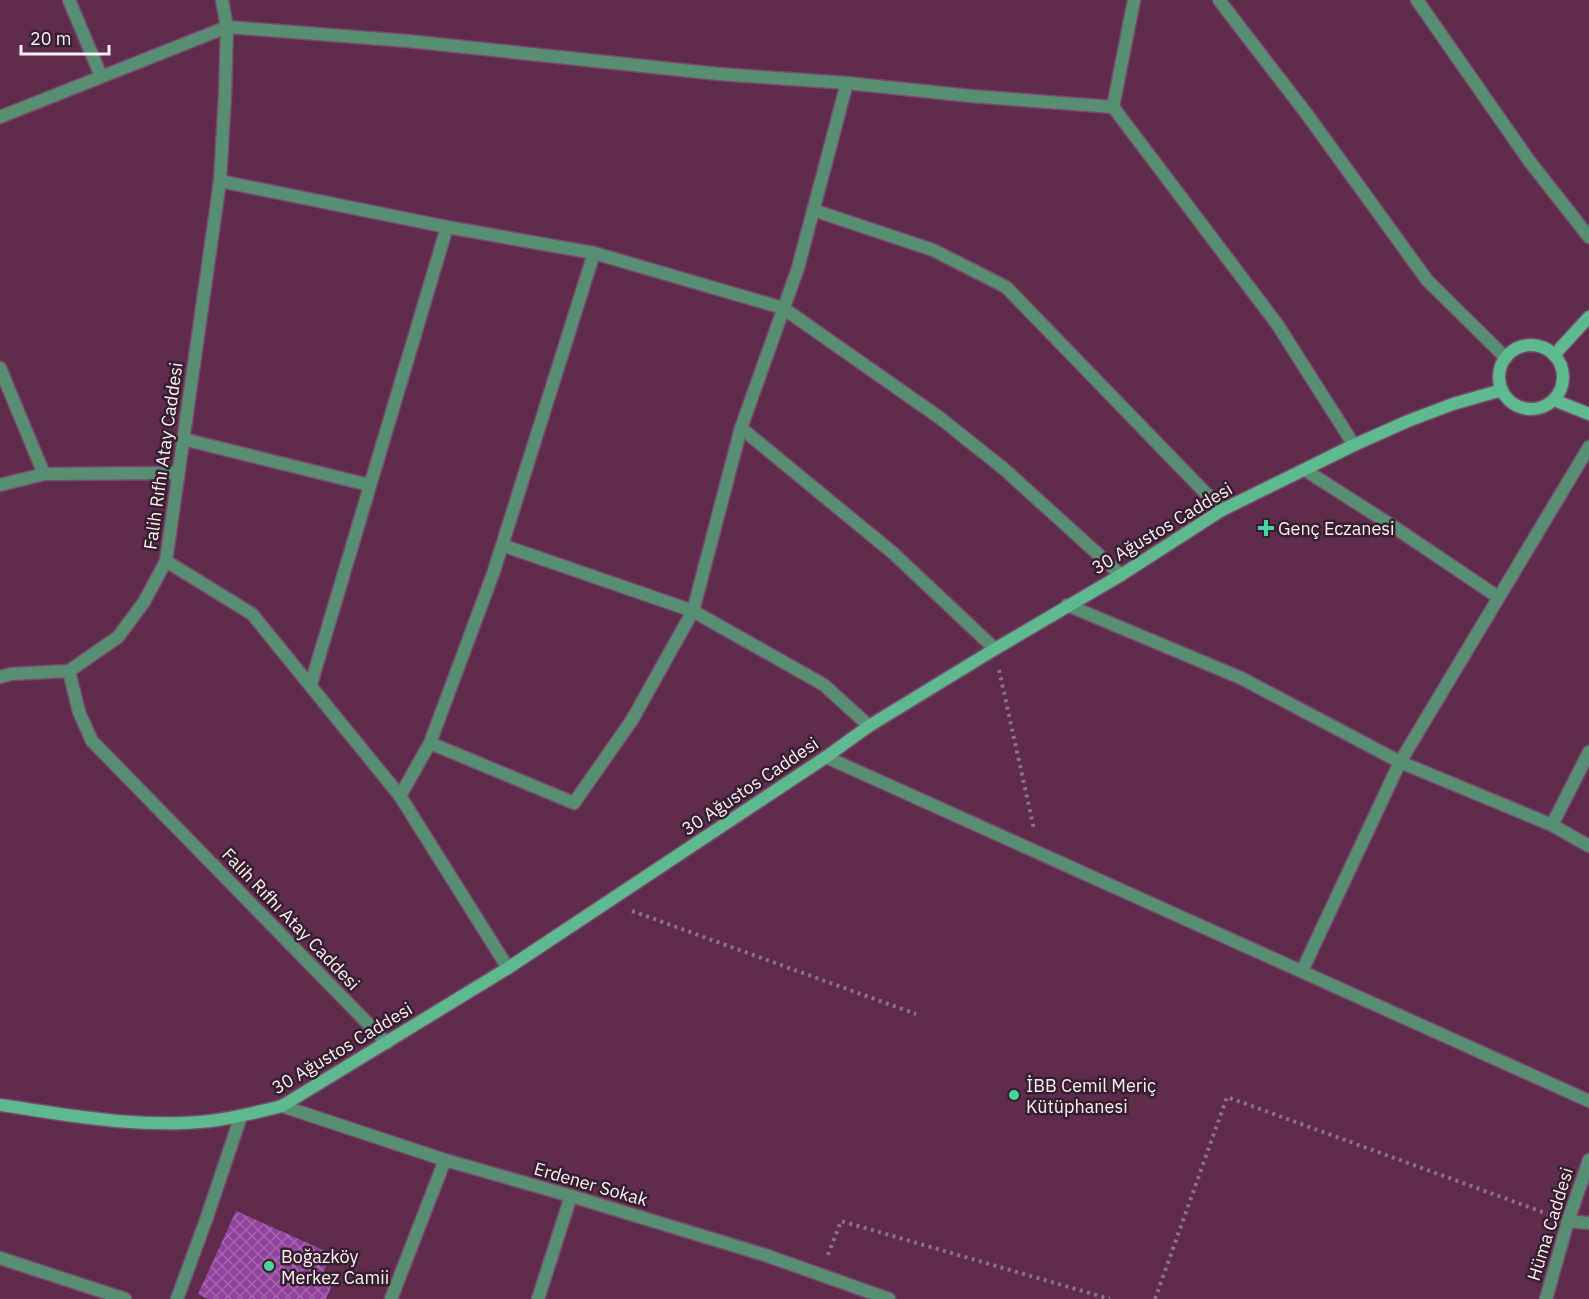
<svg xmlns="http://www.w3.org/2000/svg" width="1589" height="1299" viewBox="0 0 1589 1299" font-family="'IBM Plex Sans',sans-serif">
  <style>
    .building { fill: url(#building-cross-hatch) }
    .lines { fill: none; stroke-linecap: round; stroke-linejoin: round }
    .minor-casing { stroke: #784b69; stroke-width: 15 }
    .tertiary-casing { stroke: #784b69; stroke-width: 15 }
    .secondary-casing { stroke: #784b69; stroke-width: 15 }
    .path { stroke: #946e87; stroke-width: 4; stroke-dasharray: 3 4.5; stroke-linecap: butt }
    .minor { stroke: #588f74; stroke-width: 12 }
    .tertiary { stroke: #588f74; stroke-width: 12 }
    .secondary { stroke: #5fb990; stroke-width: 12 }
    .poi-dot { fill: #4bd49b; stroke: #361f2e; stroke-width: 2 }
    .labels { text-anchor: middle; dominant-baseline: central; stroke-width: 5; stroke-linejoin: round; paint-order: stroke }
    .street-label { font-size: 18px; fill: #fceef6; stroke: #361f2e }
    .poi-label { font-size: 18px; fill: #fceef6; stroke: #361f2e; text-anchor: start }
  </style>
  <defs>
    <pattern id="building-cross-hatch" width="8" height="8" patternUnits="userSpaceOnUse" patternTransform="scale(1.5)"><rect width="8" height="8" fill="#91439d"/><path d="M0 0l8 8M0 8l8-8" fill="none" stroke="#a768b0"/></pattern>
  </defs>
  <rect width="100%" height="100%" fill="#5f2c4e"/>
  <polygon class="building" points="236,1211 332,1254 321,1277 333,1283 326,1299 208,1299 198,1294"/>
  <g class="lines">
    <g class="minor-casing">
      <g id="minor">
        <polyline points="69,0 101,76"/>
        <polyline points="1219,0 1306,113 1427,280 1506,358"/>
        <polyline points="1417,0 1530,162 1589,237"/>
        <polyline points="1113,107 1134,0"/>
        <polyline points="0,117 227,27 408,41 719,74 847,83 971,96 1113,107 1277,324 1354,445"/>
        <polyline points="220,181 447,227 594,253 783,308 940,418 1004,469 1121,575"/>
        <polyline points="813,210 933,250 1006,287 1222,510"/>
        <polyline points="0,368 44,474"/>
        <polyline points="741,428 893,553 995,649"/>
        <polyline points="183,439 369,485"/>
        <polyline points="1305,470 1391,525 1498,597"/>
        <polyline points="0,485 44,474 178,473"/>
        <polyline points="502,545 693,611 824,685 869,726"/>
        <polyline points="166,561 252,614 400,796 508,968"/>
        <polyline points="1067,605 1241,678 1400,762 1552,825 1589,846"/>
        <polyline points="0,677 11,674 69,671"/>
        <polyline points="311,684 447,227"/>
        <polyline points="430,743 574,803 632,720 693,611 741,428 798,268 847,83"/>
        <polyline points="826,757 1589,1101"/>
        <polyline points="400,796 430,743 494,571 594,253"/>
        <polyline points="1552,825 1589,752"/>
        <polyline points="1302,971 1400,762 1589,447"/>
        <polyline points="282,1106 445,1160 571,1196 765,1255 889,1299"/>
        <polyline points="1568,1221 1589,1223"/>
        <polyline points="0,1258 125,1299"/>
        <polyline points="177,1299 206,1220 241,1116"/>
        <polyline points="391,1299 445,1160"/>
        <polyline points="538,1299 571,1196"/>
      </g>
    </g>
    <g class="tertiary-casing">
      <g id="tertiary">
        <polyline points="222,0 227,27 225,95 220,181 166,561 144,602 118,637 69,671 79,712 92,741 387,1043"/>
        <polyline points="1546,1299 1568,1221 1589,1160"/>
      </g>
    </g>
    <g class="secondary-casing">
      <g id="secondary">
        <circle cx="1531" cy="377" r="32"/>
        <polyline points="1554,355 1589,317"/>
        <polyline points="1554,400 1589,414"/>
        <path d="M0 1105C69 1115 140 1129 210 1121 235 1118 258 1112 282 1106L508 968 826 757 869 726 995 649 1121 575 1222 510 1354 445 1408 421 1453 404 1502 390"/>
      </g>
    </g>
    <g class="path">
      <polyline points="999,670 1034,829"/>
      <polyline points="632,911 916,1014"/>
      <polyline points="828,1255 841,1221 1110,1299"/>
      <polyline points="1155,1299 1227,1097 1548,1214"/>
    </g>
    <use href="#minor" class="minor"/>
    <use href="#tertiary" class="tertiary"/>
    <use href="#secondary" class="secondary"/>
  </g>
  <g class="poi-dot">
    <path d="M1263 519h6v6h6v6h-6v6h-6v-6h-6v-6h6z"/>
    <circle cx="1014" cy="1095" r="6"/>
    <circle cx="269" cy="1266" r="6"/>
  </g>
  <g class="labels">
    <g class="street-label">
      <text transform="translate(163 456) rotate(-82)">Falih Rıfhı Atay Caddesi</text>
      <text transform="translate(1162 528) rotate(-31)">30 Ağustos Caddesi</text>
      <text transform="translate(750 786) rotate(-34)">30 Ağustos Caddesi</text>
      <text transform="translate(291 919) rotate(46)">Falih Rıfhı Atay Caddesi</text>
      <text transform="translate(342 1048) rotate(-31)">30 Ağustos Caddesi</text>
      <text transform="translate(591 1184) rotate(16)">Erdener Sokak</text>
      <text transform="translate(1550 1224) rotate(-73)">Hüma Caddesi</text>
    </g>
    <g class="poi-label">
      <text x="1278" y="528">Genç Eczanesi</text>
      <text x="1026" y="1085">İBB Cemil Meriç<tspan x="1026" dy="21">Kütüphanesi</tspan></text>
      <text x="281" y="1256">Boğazköy<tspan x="281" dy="21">Merkez Camii</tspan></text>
    </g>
  </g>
  <path d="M21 45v9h88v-9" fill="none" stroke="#fceef6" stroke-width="3"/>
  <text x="30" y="45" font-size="18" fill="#fceef6" stroke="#361f2e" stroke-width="4.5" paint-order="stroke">20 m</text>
</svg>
